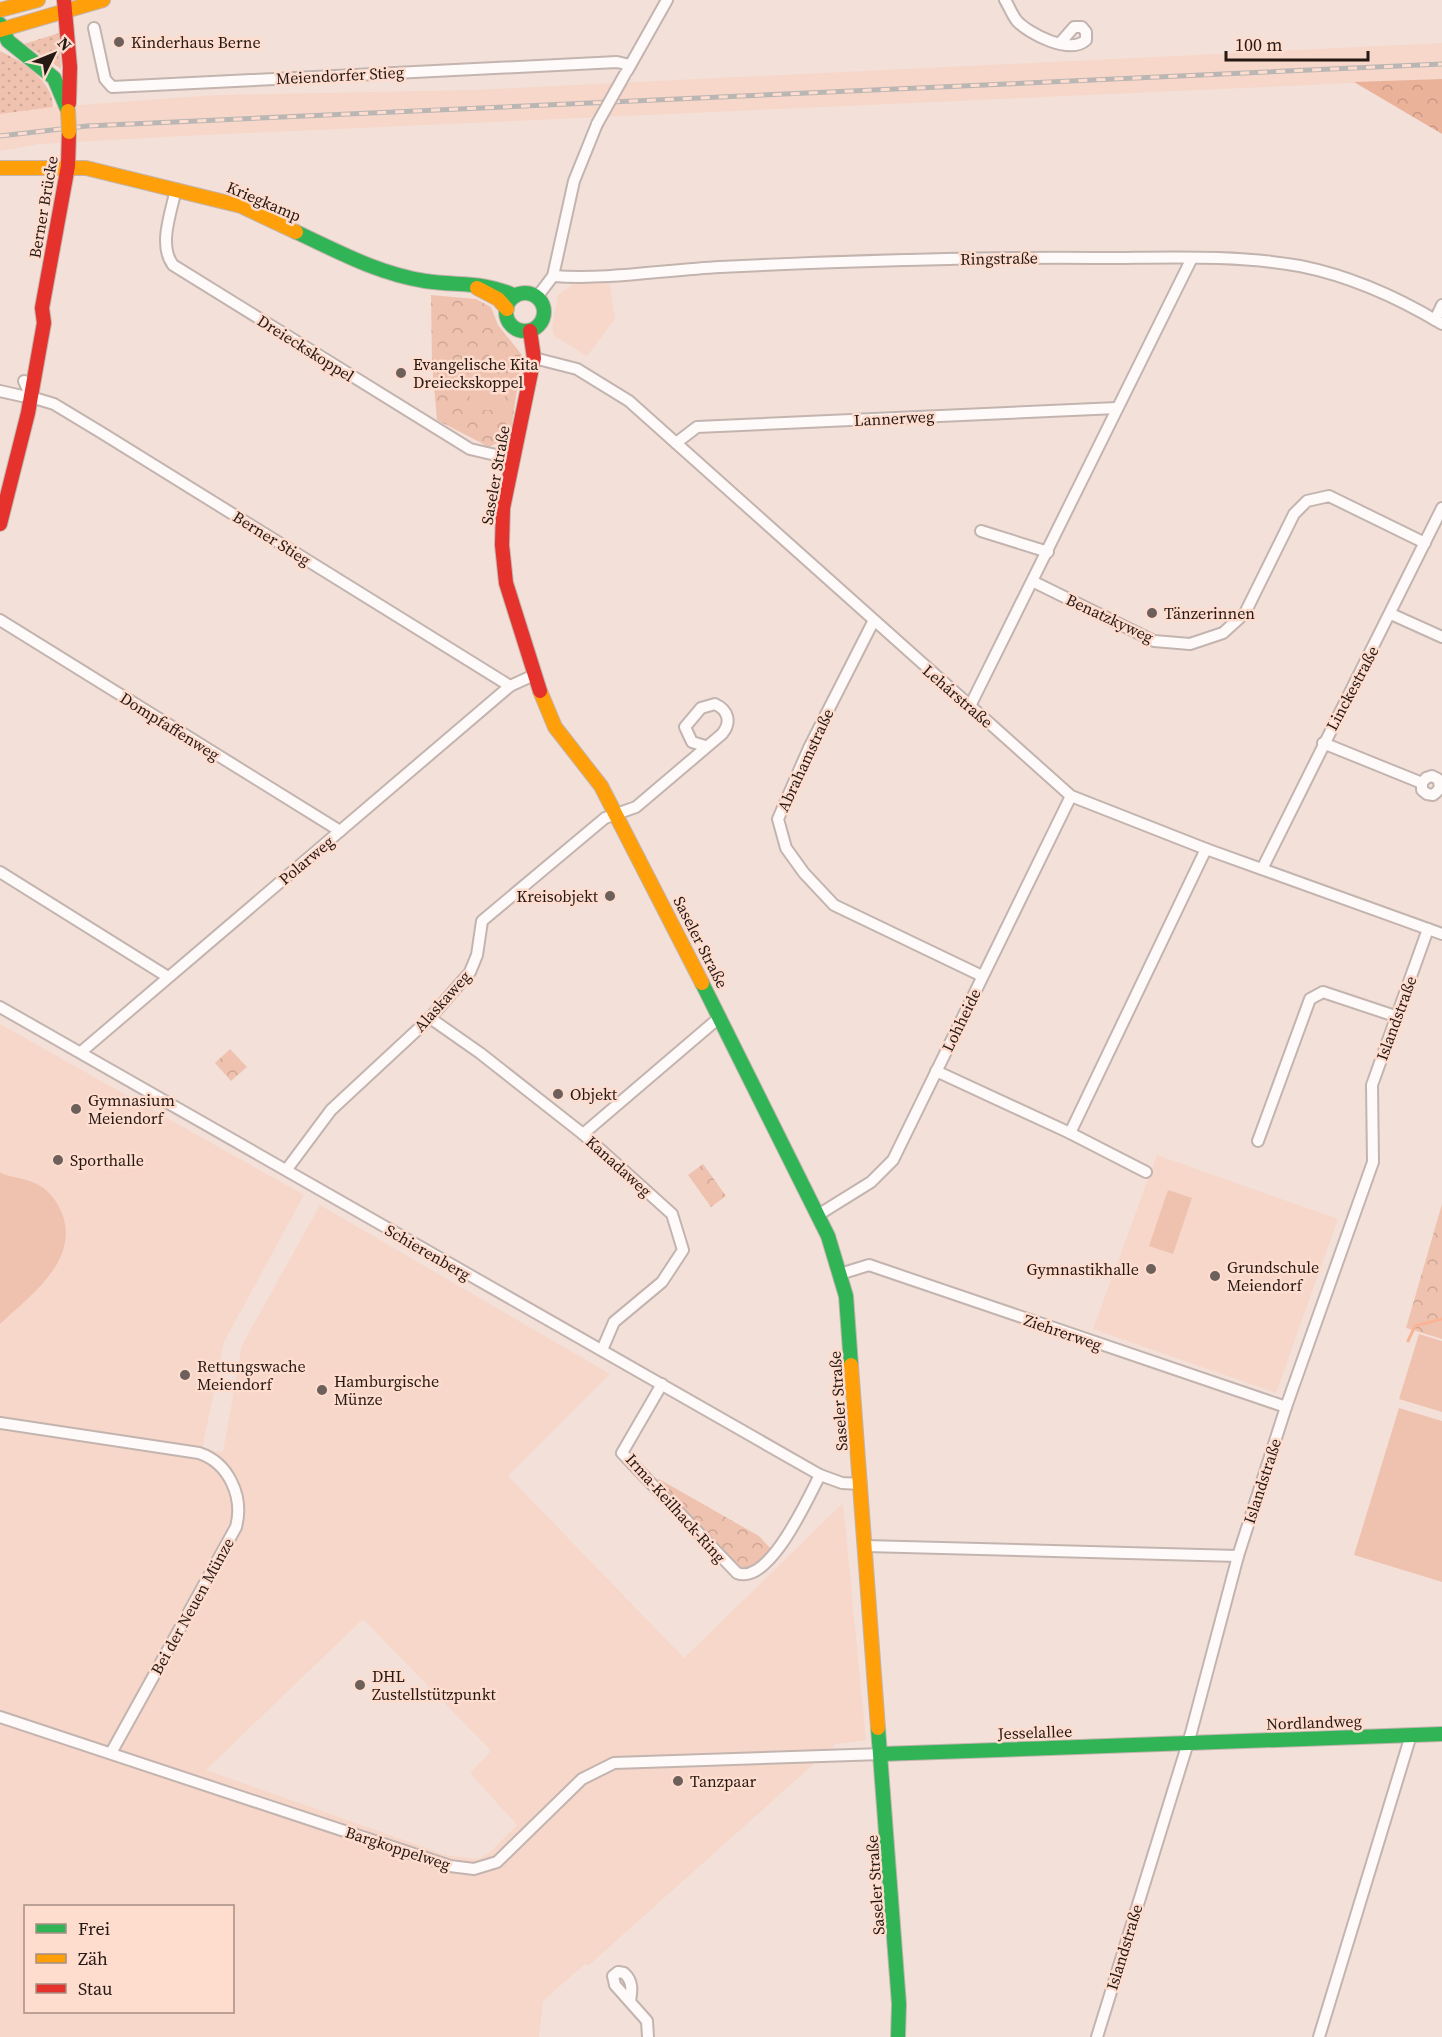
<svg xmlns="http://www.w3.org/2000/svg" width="1442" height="2037" viewBox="0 0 1442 2037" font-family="'Source Serif 4',serif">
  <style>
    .built { fill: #f6d7ca; fill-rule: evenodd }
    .grass { fill: url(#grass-dots) }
    .forest { fill: url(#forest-crowns) }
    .park { fill: url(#park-crowns) }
    .pitch { fill: #efc2af }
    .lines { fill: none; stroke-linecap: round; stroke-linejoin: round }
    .stream { stroke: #f9b496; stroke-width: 3 }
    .street-casing { stroke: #c3b4af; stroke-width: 14 }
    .fast-casing { stroke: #c3b4af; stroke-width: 16 }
    .slow-casing { stroke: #c3b4af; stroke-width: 16 }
    .jam-casing { stroke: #c3b4af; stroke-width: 16 }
    .street { stroke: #fdfaf9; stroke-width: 10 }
    .fast { stroke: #30b455; stroke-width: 14 }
    .slow { stroke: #ff9f0a; stroke-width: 14 }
    .jam { stroke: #e5322d; stroke-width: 14 }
    .rail-casing { stroke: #bab6b4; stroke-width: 5 }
    .rail { stroke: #fedcce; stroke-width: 3; stroke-dasharray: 9; stroke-linecap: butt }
    .street-bridge-casing { stroke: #c3b4af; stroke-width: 14; stroke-linecap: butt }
    .slow-bridge-casing { stroke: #c3b4af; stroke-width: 16; stroke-linecap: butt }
    .street-bridge { stroke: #fdfaf9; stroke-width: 10 }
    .slow-bridge { stroke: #ff9f0a; stroke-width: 14 }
    .poi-dot { fill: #6d5f59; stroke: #fedcce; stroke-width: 2 }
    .labels { text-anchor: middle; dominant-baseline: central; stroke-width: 5; stroke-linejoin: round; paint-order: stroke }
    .poi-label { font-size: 16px; fill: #251914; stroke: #fedcce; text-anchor: start }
    .street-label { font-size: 16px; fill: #251914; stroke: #fedcce }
  </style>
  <defs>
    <pattern id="grass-dots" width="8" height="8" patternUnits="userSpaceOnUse" patternTransform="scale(1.5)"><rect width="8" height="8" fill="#efc2af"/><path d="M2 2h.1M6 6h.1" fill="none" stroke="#cda696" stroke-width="1.8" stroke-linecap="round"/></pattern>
    <pattern id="forest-crowns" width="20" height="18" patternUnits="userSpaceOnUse" patternTransform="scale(1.5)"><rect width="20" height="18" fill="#ebb29a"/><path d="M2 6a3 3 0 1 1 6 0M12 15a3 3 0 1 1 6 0" fill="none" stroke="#c99884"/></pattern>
    <pattern id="park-crowns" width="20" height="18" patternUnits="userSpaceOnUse" patternTransform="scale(1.5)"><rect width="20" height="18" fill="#efc2af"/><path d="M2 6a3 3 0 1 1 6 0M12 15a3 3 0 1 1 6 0" fill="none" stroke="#cda696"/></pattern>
  </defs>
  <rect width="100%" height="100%" fill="#f3e1d9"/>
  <g class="built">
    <polygon points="1442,43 1442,79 182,136 41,144 0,151 0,114 53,107 215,95 472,90"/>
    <polygon points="609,281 615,319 587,356 554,336 552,327 558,295 573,284"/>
    <path d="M0 1024 304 1195 224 1342 202 1449 223 1452 242 1345 320 1205 610 1374 508 1476 684 1658 843 1503 866 1740 836 1744 588 1966 585 1964 543 2001 539 2037H0ZM363 1619 491 1751 470 1773 517 1825 488 1854 478 1859 446 1855 206 1770ZM26 1906H232V2012H26Z"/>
    <polygon points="1157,1155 1338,1219 1276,1393 1093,1329"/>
  </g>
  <g class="grass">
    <polygon points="59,33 61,69 24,44"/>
    <path d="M0 51C22 61 53 81 53 107L0 114Z"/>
  </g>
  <polygon class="forest" points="1442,79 1442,134 1354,82"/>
  <g class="park">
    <polygon points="431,295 476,299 491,307 498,325 522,355 511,430 508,438 489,447 437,420 432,364"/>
    <polygon points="230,1049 247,1067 231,1081 215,1063"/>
    <polygon points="703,1164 726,1196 711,1207 688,1175"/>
    <polygon points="1442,1204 1442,1339 1406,1328"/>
    <polygon points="659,1479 759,1536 773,1551 754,1568 739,1570 653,1483"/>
  </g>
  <g class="pitch">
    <rect x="470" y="389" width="35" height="21"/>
    <path d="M0 1172C5 1177 30 1178 42 1187 52 1194 59 1205 63 1216 78 1263 29 1296 0 1324Z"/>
    <polygon points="1168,1190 1192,1198 1173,1254 1149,1246"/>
    <polygon points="1419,1334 1442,1341 1442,1412 1399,1399"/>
    <polygon points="1399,1408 1442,1421 1442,1582 1354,1555"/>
  </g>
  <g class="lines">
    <polyline class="stream" points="1408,1341 1415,1326 1442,1319"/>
    <g class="street-casing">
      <g id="street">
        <path d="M1005 0C1009 6 1012 15 1017 21 1029 34 1070 55 1086 40V32L1082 27H1074L1060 43"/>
        <polyline points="94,28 105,79 112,87 617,62 630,65"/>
        <polyline points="627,71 667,0"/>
        <path d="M176 189C171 213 158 245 173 265L470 449 513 459"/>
        <path d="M553 276C608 280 664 270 720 267 845 261 971 257 1096 258 1163 258 1233 254 1300 266 1350 276 1399 298 1442 324"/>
        <polyline points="537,297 553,276 574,181 597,124"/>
        <polyline points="1435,320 1442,305"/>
        <polyline points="534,358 577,369 629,401 1071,796 1206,849 1442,934"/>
        <polyline points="24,381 31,397 54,404 102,433 510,686"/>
        <polyline points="0,391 22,396"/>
        <polyline points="676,443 697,427 1117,408"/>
        <polyline points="981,531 1048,552"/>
        <polyline points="1034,582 1154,641 1190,644 1223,633 1245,613 1294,514 1307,501 1329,496 1425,543"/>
        <polyline points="1391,614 1442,637"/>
        <polyline points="0,620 340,831"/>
        <polyline points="873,622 809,748 778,819 786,848 804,873 834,905 982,976"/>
        <polyline points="970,706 1192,258"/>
        <path d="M1323 743 1422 783 1426 778 1432 776 1438 779C1441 787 1440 790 1433 795L1427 794 1422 790V783"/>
        <polyline points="1262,869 1442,508"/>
        <polyline points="0,872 168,977"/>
        <polyline points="0,1007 820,1475 842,1483 861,1484"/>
        <polyline points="430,1018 480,1053 583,1134 672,1214 683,1250 662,1282 614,1322 602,1350"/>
        <polyline points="81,1052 510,686 534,675"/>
        <polyline points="936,1071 1070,1133 1146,1172"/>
        <polyline points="1070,1133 1206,849"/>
        <polyline points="583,1134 720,1017"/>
        <polyline points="1258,1141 1310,999 1323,992 1395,1016"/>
        <path d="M287 1169 331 1110 430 1018 470 972 477 955 482 921 605 818 636 807 722 734C732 722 728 710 715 704L701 708 685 727 692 742 705 746"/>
        <polyline points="818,1215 871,1182 893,1160 1071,796"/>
        <polyline points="840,1274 869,1265 1286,1407"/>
        <path d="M662 1384 622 1453 737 1573C769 1586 808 1498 820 1475"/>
        <path d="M0 1423 199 1453C229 1463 244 1497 236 1527L111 1753"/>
        <polyline points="866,1546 1238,1556"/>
        <polyline points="0,1717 450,1866 474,1869 497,1862 582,1779 614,1763 882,1754"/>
        <path d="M630 2001C632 1990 633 1981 624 1973L618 1972 613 1976 615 1985 647 2021 648 2037"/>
        <polyline points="1097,2037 1191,1733 1238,1556 1286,1407 1373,1162 1372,1085 1428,929"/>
        <polyline points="1319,2037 1411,1735"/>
      </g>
    </g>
    <g class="fast-casing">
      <g id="fast">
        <polyline points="0,24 8,41 54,78 68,111"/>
        <path d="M296 232C339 252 379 274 425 281 457 286 485 281 515 296"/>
        <circle cx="525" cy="312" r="19"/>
        <polyline points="702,983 828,1236 846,1296 851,1365"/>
        <polyline points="878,1728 899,2004 898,2037"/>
        <polyline points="882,1754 1442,1734"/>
      </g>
    </g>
    <g class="slow-casing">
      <g id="slow">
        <polyline points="0,10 38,0"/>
        <polyline points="0,30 103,0"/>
        <polyline points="0,168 86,168 241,206 296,232"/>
        <polyline points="477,288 498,299 507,309"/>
        <polyline points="540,691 555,727 601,786 702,983"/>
        <polyline points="851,1365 878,1728"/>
      </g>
    </g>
    <g class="jam-casing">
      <g id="jam">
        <polyline points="64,0 70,67 69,103"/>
        <polyline points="530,331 534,358 503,508 502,545 506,583 540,691"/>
        <polyline points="0,524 28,413 44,323 42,308 68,166 69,132"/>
      </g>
    </g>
    <use href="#street" class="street"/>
    <use href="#fast" class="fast"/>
    <use href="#slow" class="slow"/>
    <use href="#jam" class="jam"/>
    <g class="rail-casing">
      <polyline id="rail" points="0,136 87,126 1442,64"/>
    </g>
    <use href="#rail" class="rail"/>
    <g class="street-bridge-casing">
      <polyline id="street-bridge" points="597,124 625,74"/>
    </g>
    <g class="slow-bridge-casing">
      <polyline id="slow-bridge" points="68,111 69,132"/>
    </g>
    <use href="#street-bridge" class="street-bridge"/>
    <use href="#slow-bridge" class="slow-bridge"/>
  </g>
  <g class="poi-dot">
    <circle cx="119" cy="42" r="6"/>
    <circle cx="401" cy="373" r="6"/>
    <circle cx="1152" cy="613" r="6"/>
    <circle cx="610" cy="896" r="6"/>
    <circle cx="558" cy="1094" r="6"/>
    <circle cx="76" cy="1109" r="6"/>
    <circle cx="58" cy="1160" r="6"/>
    <circle cx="1151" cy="1269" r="6"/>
    <circle cx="1215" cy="1276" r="6"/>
    <circle cx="185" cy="1375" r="6"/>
    <circle cx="322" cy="1390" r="6"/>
    <circle cx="360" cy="1685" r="6"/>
    <circle cx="678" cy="1781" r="6"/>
  </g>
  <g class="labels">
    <g class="poi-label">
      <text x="131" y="42">Kinderhaus Berne</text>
      <text x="413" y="364">Evangelische Kita<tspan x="413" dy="18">Dreieckskoppel</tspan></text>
      <text x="1164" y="613">Tänzerinnen</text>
      <text x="598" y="896" text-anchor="end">Kreisobjekt</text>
      <text x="570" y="1094">Objekt</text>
      <text x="88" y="1100">Gymnasium<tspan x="88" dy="18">Meiendorf</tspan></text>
      <text x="70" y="1160">Sporthalle</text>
      <text x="1227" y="1267">Grundschule<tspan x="1227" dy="18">Meiendorf</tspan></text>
      <text x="1139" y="1269" text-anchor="end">Gymnastikhalle</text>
      <text x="197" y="1366">Rettungswache<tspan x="197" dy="18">Meiendorf</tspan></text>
      <text x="334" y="1381">Hamburgische<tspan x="334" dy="18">Münze</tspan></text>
      <text x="372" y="1676">DHL<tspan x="372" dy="18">Zustellstützpunkt</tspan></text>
      <text x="690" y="1781">Tanzpaar</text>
    </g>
    <g class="street-label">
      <text transform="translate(340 75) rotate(-3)">Meiendorfer Stieg</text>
      <text transform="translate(264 201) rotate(23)">Kriegkamp</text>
      <text transform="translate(43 207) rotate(-80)">Berner Brücke</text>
      <text transform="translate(999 258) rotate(-1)">Ringstraße</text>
      <text transform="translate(306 348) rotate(32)">Dreieckskoppel</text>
      <text transform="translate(894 418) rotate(-3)">Lannerweg</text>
      <text transform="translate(495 475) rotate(-80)">Saseler Straße</text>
      <text transform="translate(272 538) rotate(32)">Berner Stieg</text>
      <text transform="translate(1110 618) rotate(25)">Benatzkyweg</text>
      <text transform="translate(1352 688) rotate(-62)">Linckestraße</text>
      <text transform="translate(958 696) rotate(41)">Lehárstraße</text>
      <text transform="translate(170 726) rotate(32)">Dompfaffenweg</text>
      <text transform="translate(805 760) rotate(-65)">Abrahamstraße</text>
      <text transform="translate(306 860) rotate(-40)">Polarweg</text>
      <text transform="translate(701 942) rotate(63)">Saseler Straße</text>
      <text transform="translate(442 1001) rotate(-48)">Alaskaweg</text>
      <text transform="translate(1396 1018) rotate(-70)">Islandstraße</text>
      <text transform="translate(961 1020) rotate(-64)">Lohheide</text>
      <text transform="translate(619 1166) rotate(42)">Kanadaweg</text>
      <text transform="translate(428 1252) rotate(30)">Schierenberg</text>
      <text transform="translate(1063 1332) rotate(19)">Ziehrerweg</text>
      <text transform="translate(838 1401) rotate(-94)">Saseler Straße</text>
      <text transform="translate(1262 1481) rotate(-72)">Islandstraße</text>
      <text transform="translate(676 1508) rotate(48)">Irma-Keilhack-Ring</text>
      <text transform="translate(192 1606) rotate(-61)">Bei der Neuen Münze</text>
      <text transform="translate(1314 1722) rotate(-2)">Nordlandweg</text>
      <text transform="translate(1035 1732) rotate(-2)">Jesselallee</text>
      <text transform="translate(398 1848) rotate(18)">Bargkoppelweg</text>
      <text transform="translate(875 1885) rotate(-94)">Saseler Straße</text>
      <text transform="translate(1124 1947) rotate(-73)">Islandstraße</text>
    </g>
  </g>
  <rect x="24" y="1905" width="210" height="108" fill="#fedcce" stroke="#a78e84" stroke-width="1.5"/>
  <rect x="36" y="1924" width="30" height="9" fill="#30b455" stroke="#a78e84" stroke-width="1.5"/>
  <text x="78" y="1935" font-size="18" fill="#251914">Frei</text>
  <rect x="36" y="1954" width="30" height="9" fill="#ff9f0a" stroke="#a78e84" stroke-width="1.5"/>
  <text x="78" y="1965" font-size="18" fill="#251914">Zäh</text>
  <rect x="36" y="1984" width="30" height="9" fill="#e5322d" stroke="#a78e84" stroke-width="1.5"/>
  <text x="78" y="1995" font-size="18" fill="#251914">Stau</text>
  <g transform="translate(54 54) rotate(47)" stroke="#fedcce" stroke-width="4.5" paint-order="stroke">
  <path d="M0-4.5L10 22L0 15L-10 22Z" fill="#251914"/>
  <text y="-9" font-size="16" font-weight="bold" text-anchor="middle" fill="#251914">N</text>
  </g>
  <path d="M1226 51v9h142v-9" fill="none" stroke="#251914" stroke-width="3"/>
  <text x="1235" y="51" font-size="18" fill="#251914" stroke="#fedcce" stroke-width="4.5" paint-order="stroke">100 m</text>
</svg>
